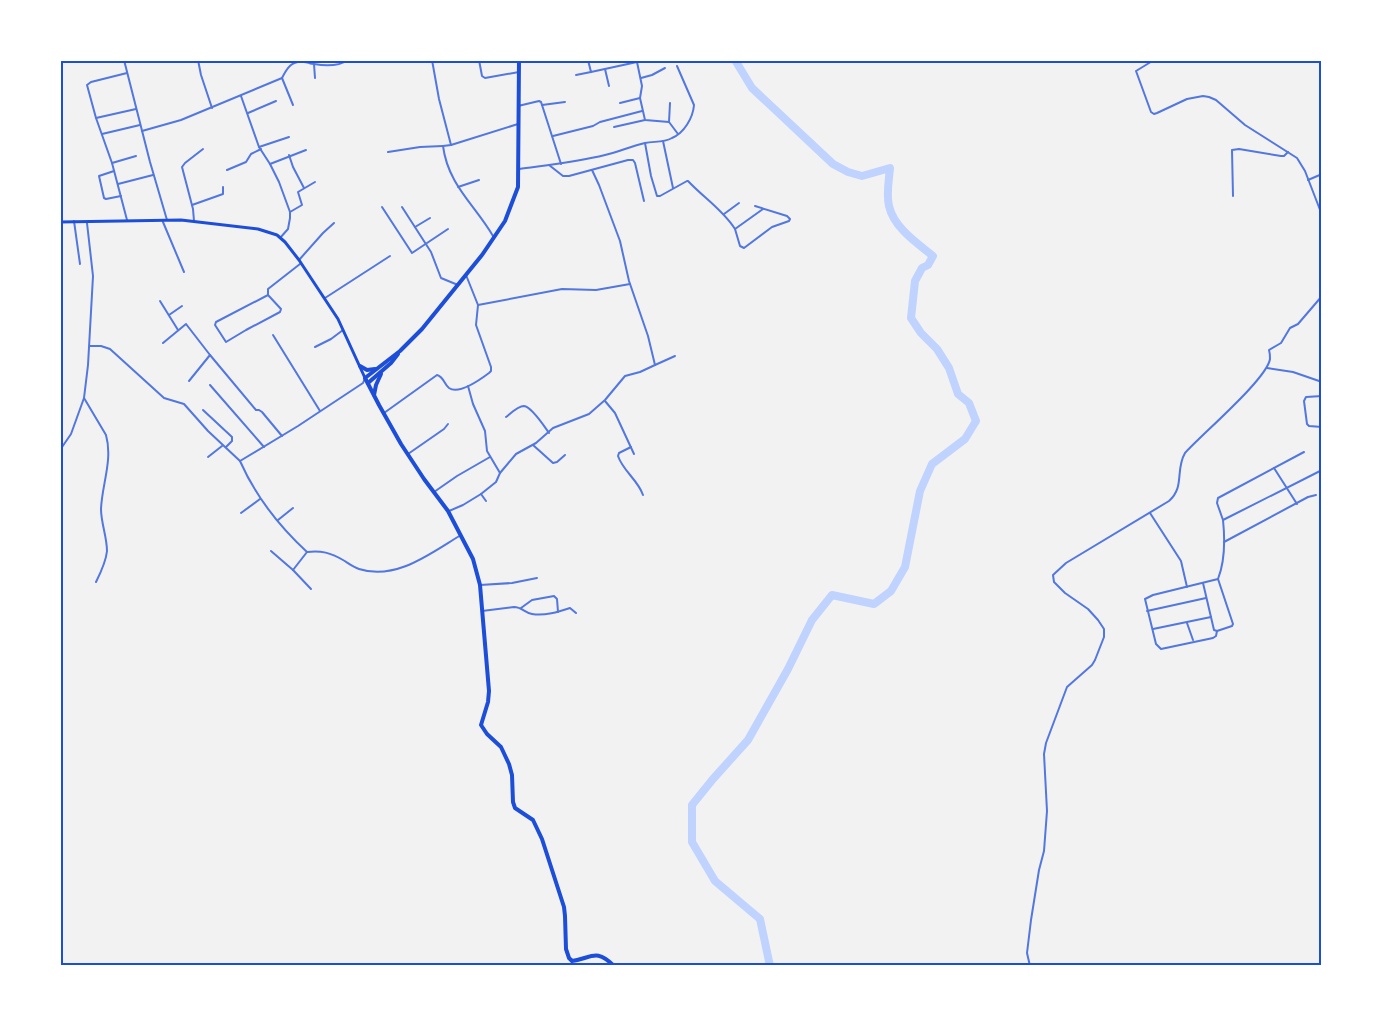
<svg xmlns="http://www.w3.org/2000/svg" width="1382" height="1026" viewBox="0 0 1382 1026" font-family="'IBM Plex Serif',serif">
  <style>
    .lines { fill: none; stroke-linecap: round; stroke-linejoin: round }
    .river { stroke: #bfd3fe; stroke-width: 8 }
    .minor { stroke: #5277de; stroke-width: 2 }
    .secondary { stroke: #1d4ed8; stroke-width: 3 }
    .primary { stroke: #1d4ed8; stroke-width: 4 }
    .neatline { fill: none; stroke: #1d4ed8; stroke-width: 2 }
  </style>
  <rect width="100%" height="100%" fill="#f2f2f2"/>
  <g class="lines">
    <path class="river" d="M735 60 752 88 833 164 848 172 862 176 890 168C889 180 886 194 889 206 894 228 917 243 933 256L928 265 922 268 915 281 911 318 921 333 937 349 949 368 958 394 969 403 976 421 965 439 932 464 920 491 905 567 891 591 874 604 832 595 812 620 788 669 748 740 713 779 692 805V842L715 881 760 919 770 966"/>
    <g class="minor">
      <polyline points="124,60 150,162 167,220"/>
      <polyline points="198,60 201,75 212,108"/>
      <polyline points="432,60 439,99 451,145"/>
      <polyline points="479,60 482,76 485,78 519,72"/>
      <polyline points="588,60 591,72 637,62 642,86 640,98 645,120 669,122 678,134"/>
      <polyline points="1154,60 1136,71 1151,112 1154,114 1157,113 1187,99 1203,96 1209,97 1216,100 1245,125 1297,158 1305,171 1322,215"/>
      <polyline points="89,61 91,60"/>
      <polyline points="314,64 315,78"/>
      <polyline points="605,69 609,86"/>
      <polyline points="127,73 91,82 87,85 96,118 112,163 127,220"/>
      <polyline points="576,75 591,72"/>
      <polyline points="282,78 293,105"/>
      <polyline points="641,78 652,75 665,68"/>
      <polyline points="241,96 259,147 270,164 279,182 290,212 290,218 288,229 280,238"/>
      <polyline points="620,103 640,98"/>
      <polyline points="542,105 561,164"/>
      <polyline points="518,106 539,101 541,102 542,105 565,102"/>
      <polyline points="248,113 276,101"/>
      <polyline points="96,118 136,109"/>
      <polyline points="669,122 670,103"/>
      <polyline points="614,127 645,120"/>
      <path d="M142 131 181 120 282 78C287 68 292 60 304 62 313 63 305 63 314 64 325 66 339 66 348 60"/>
      <polyline points="102,134 140,125"/>
      <polyline points="553,136 593,126 600,122 642,111"/>
      <polyline points="663,141 673,188"/>
      <path d="M645 143 651 176 657 196H660L687 181H688C704 198 723 210 735 229L763 209"/>
      <polyline points="259,147 289,137"/>
      <polyline points="388,152 420,147 443,146"/>
      <polyline points="289,155 293,167 304,188"/>
      <polyline points="112,163 136,156"/>
      <polyline points="270,164 306,150"/>
      <polyline points="549,165 563,176 569,176 628,160 633,160 635,163 644,201"/>
      <path d="M519 169C548 165 577 162 605 155 619 152 631 146 645 143 654 141 663 143 672 138 684 133 693 118 694 105L677 66"/>
      <polyline points="227,170 246,162 251,154 261,149"/>
      <polyline points="114,171 99,176 104,198 106,199 121,196"/>
      <polyline points="1308,180 1322,174"/>
      <polyline points="118,184 153,175"/>
      <polyline points="458,187 479,180"/>
      <polyline points="1233,196 1232,150 1239,149 1281,156 1284,156 1288,152"/>
      <polyline points="192,205 223,194 223,187"/>
      <polyline points="382,207 412,253 448,229"/>
      <polyline points="402,207 431,252 441,278 458,285"/>
      <polyline points="290,212 302,205 298,192 315,182"/>
      <polyline points="724,214 739,203"/>
      <polyline points="74,221 80,264"/>
      <polyline points="194,221 193,209 182,167 185,163 203,149"/>
      <polyline points="163,222 184,272"/>
      <polyline points="415,227 430,218"/>
      <polyline points="735,229 740,246 744,248 772,227 789,221 790,219 787,216 755,206"/>
      <path d="M493 236C475 205 448 185 443 146L451 145 518 124"/>
      <polyline points="299,260 323,233 334,223"/>
      <polyline points="466,275 478,305"/>
      <polyline points="268,295 216,322 215,325 226,342 246,330 280,312 281,309 268,295 268,289 300,264"/>
      <polyline points="325,298 390,256"/>
      <polyline points="160,301 178,330"/>
      <polyline points="169,315 182,306"/>
      <polyline points="273,335 320,411"/>
      <polyline points="163,343 186,324 210,355 256,410 259,410 262,412 282,436"/>
      <polyline points="90,346 101,346 110,349 164,398 184,404 208,431 240,461"/>
      <polyline points="315,347 331,339 343,330"/>
      <polyline points="655,365 675,356"/>
      <polyline points="60,367 62,367"/>
      <polyline points="1267,368 1293,372 1322,382"/>
      <path d="M365 378 363 383 298 426 240 461C255 495 280 527 307 552 321 550 331 553 343 560 348 563 353 567 359 569 396 581 431 553 461 535"/>
      <polyline points="189,381 210,355"/>
      <polyline points="210,385 264,447"/>
      <polyline points="468,386 473,404 485,431 487,451 500,473"/>
      <polyline points="1322,396 1306,397 1304,401 1307,424 1309,426 1322,427"/>
      <path d="M84 398 106 435C113 460 102 484 101 509 101 523 107 537 107 551 106 562 101 572 96 582"/>
      <polyline points="605,401 615,413 634,454"/>
      <polyline points="203,410 232,437 232,441 226,447"/>
      <path d="M384 413 437 375C444 377 444 384 449 388 459 395 481 379 489 373L491 371V367L476 325 478 305 562 289 596 290 630 284"/>
      <path d="M506 417C511 413 518 406 524 406 532 407 544 426 549 433"/>
      <polyline points="533,445 553,463 557,462 565,455"/>
      <path d="M631 447 619 453 618 456C623 471 638 480 643 495"/>
      <polyline points="60,450 71,434 84,398 88,365 93,276 87,223"/>
      <polyline points="408,454 444,429 448,424"/>
      <polyline points="208,457 222,446"/>
      <polyline points="1274,468 1297,504"/>
      <polyline points="434,492 457,476 490,457"/>
      <polyline points="486,501 481,494 496,482 500,473 516,454 536,443 553,428 589,414 605,400 625,376 640,372 655,365 648,336 629,281 620,241 599,185 592,170"/>
      <polyline points="449,511 463,505 481,494"/>
      <polyline points="241,513 260,499"/>
      <polyline points="1150,513 1181,561 1187,587"/>
      <polyline points="278,520 293,508"/>
      <polyline points="1223,520 1217,503 1218,498 1304,452"/>
      <polyline points="1224,542 1308,497 1316,495"/>
      <polyline points="271,551 293,570 311,589"/>
      <polyline points="293,570 307,552"/>
      <polyline points="1203,583 1214,630 1217,631 1232,626 1233,624 1218,579"/>
      <polyline points="480,585 512,583 537,578"/>
      <polyline points="521,608 532,600 554,596 557,599 558,612"/>
      <path d="M482 611 514 607C522 607 525 613 532 614 545 616 558 612 570 608L576 613"/>
      <polyline points="1147,611 1206,598"/>
      <polyline points="1187,623 1193,640"/>
      <polyline points="1153,629 1211,617"/>
      <path d="M1217 631 1216 636 1213 638 1161 649 1156 644 1145 599 1153 595 1218 579C1225 561 1225 539 1223 520L1322 470"/>
      <path d="M1030 966 1027 953 1031 920 1039 870 1044 851 1047 811 1044 754 1046 743 1067 687 1092 665 1095 660 1104 637V629L1098 620 1088 609 1065 593 1054 582 1053 575 1066 563 1169 501C1185 487 1175 470 1185 453 1202 434 1267 379 1270 359 1270 356 1270 353 1269 350L1281 343 1290 328 1298 324 1322 296"/>
    </g>
    <polyline class="secondary" points="60,222 181,220 258,229 277,235 285,242 299,260 338,319 365,378"/>
    <g class="primary">
      <path d="M519 60 518 187 505 221 482 255 422 329 400 351 365 378 379 405 401 444 424 479 448 511 473 559 480 585 489 691 488 702 481 725 487 734 501 747 509 764 512 775 513 802 515 808 533 820 542 839 564 907 565 916 566 949 569 958 572 961C592 958 596 948 614 966"/>
      <polyline points="360,366 367,370 375,369"/>
      <polyline points="368,383 391,363 398,354"/>
      <polyline points="374,395 376,385 381,374"/>
    </g>
  </g>
  <rect width="1382" height="1026" fill="none" stroke="#ffffff" stroke-width="123"/>
  <rect x="62" y="62" width="1258" height="902" class="neatline"/>
</svg>
